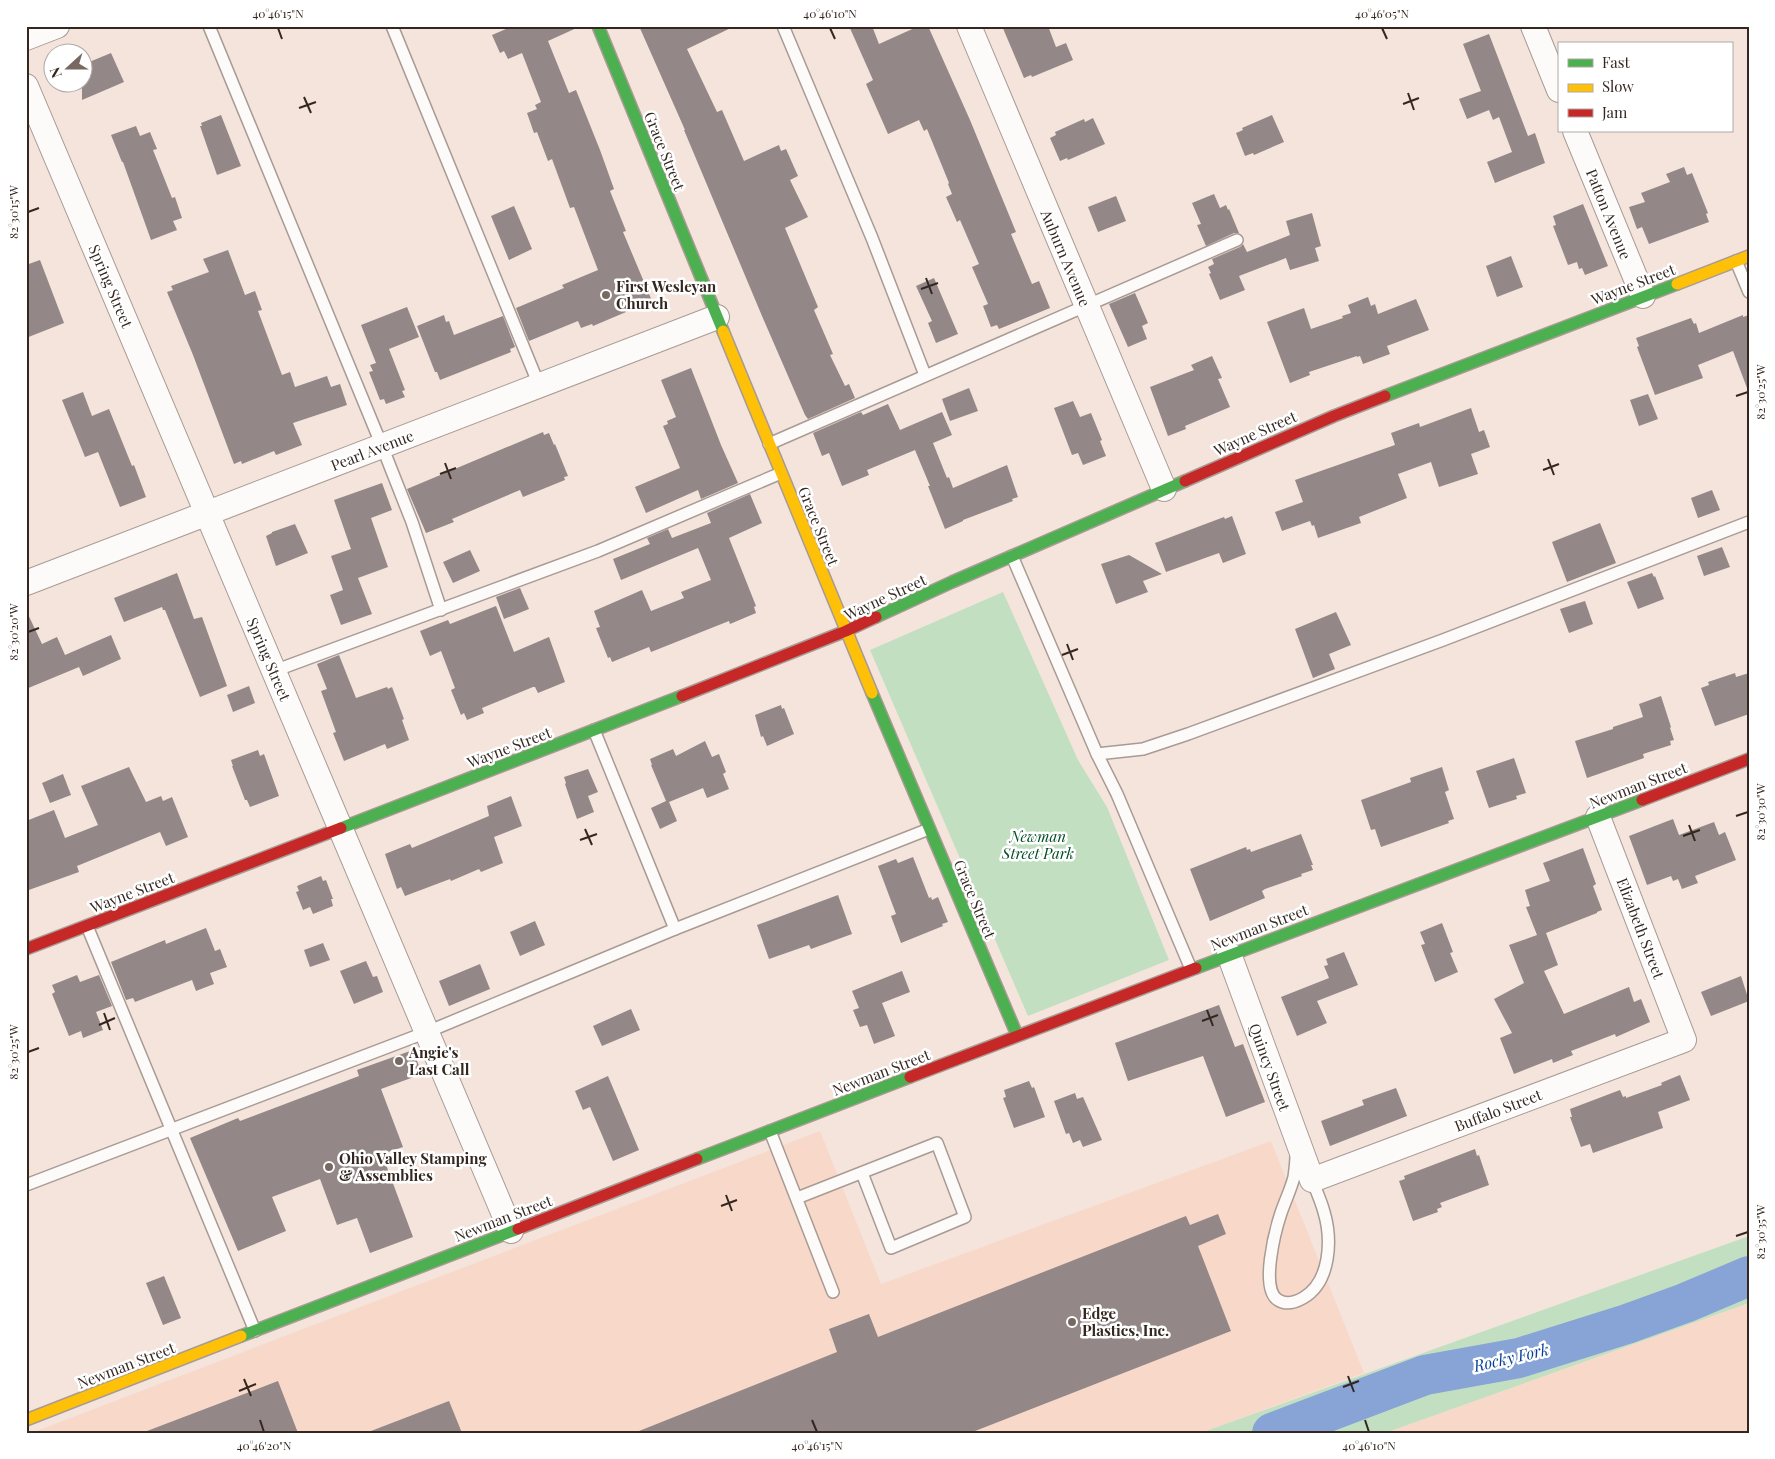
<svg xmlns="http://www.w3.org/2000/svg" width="1775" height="1459" viewBox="0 0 1775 1459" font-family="'Playfair Display',serif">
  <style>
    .built { fill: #f8d9c9 }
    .green { fill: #c2e0c1 }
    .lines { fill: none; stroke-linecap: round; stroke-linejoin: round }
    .river { stroke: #88a4d7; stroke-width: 40 }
    .building { fill: #938787 }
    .lane-casing { stroke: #a89b94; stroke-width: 14 }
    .street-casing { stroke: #a89b94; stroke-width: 26 }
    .fast-casing { stroke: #a89b94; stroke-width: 14 }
    .slow-casing { stroke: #a89b94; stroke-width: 14 }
    .jam-casing { stroke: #a89b94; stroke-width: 14 }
    .lane { stroke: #fdfbfa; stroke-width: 11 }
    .street { stroke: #fdfbfa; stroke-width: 24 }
    .fast { stroke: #4caf50; stroke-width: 11 }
    .slow { stroke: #ffc107; stroke-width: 11 }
    .jam { stroke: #c62828; stroke-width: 11 }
    .ticks { fill: none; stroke: #342720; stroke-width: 2 }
    .poi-dot { fill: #776962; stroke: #fff; stroke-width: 2 }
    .labels { text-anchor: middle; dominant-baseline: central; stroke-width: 5; stroke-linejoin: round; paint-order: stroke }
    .street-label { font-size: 15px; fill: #342720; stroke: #fff }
    .poi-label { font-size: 15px; font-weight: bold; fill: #342720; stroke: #fff; text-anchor: start }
    .park-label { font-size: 15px; font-style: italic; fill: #004b23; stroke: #fff }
    .water-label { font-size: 16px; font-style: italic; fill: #053f98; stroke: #fff }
    .neatline { fill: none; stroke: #342720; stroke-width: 2 }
    .ticks-label { font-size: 12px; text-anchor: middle; fill: #342720 }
  </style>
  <rect width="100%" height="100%" fill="#f4e4dc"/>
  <g class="built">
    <polygon points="820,1131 881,1284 1271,1141 1364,1373 1200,1433 31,1433"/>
    <polygon points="1749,1303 1749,1433 1385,1433"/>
  </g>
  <g class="green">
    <polygon points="1003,592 1078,760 1107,807 1169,960 1028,1016 870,650"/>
    <polygon points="1749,1236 1749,1303 1385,1433 1200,1433"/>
  </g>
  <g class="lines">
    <polyline class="river" points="1272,1433 1425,1375 1519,1358 1627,1324 1685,1303 1749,1276"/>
  </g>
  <g class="building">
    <polygon points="513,26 581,26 548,41 569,93 576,90 600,150 614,189 610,191 626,231 623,232 652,301 593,326 592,324 581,328 578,321 529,341 516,308 564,288 562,285 598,270 574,207 570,208 552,159 548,161 537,132 534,133 527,113 537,109 535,105 541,102 522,53 508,59 504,51 500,53 492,35"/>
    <polygon points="639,26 735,26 687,49 717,112 722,110 744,161 779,145 781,151 786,149 798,176 790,180 808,217 785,228 818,307 814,310 833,354 830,355 845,386 849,384 855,398 808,419 805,415 762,316 684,130 685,130"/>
    <polygon points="849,26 872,26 879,44 919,26 928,26 970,120 1016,232 1011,234 1032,284 1039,281 1050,308 999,329 997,325 991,327 983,306 988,304 972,267 979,264 960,220 957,222 946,197 952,194 948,184 949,183 927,129 924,131 919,120 888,134 866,84 873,80"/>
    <polygon points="1002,26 1048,26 1056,47 1066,43 1073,60 1032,77 1031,75 1024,78"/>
    <polygon points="1489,34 1528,136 1535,133 1545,163 1495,183 1487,162 1512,152 1499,117 1493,120 1489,110 1467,119 1459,99 1481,91 1463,44"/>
    <polygon points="111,53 124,82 82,100 82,65"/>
    <polygon points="221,115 241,166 217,175 200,126 202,126 201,123"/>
    <polygon points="1272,115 1284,142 1254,155 1253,153 1245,156 1236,133 1243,130 1242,128"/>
    <polygon points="1093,118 1105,144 1068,160 1067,158 1060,161 1050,138 1056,135 1055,132 1084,119 1085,122"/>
    <polygon points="136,126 140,136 150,132 157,149 153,150 172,198 175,197 182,218 173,221 177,230 151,240 123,162 122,162 111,135"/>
    <polygon points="1684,167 1687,175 1692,173 1708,213 1706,214 1709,222 1649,244 1642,227 1637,229 1629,207 1645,202 1641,193 1670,182 1666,174"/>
    <polygon points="1214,194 1220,208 1226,205 1228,210 1229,209 1239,233 1234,233 1206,246 1197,225 1201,224 1192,203"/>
    <polygon points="1116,196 1126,221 1098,232 1088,207"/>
    <polygon points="1583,204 1608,266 1585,275 1582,268 1579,269 1577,262 1568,265 1553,226 1556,225 1553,216"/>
    <polygon points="514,206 532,249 509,260 491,216"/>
    <polygon points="1312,213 1321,246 1315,248 1319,261 1290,270 1286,258 1239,276 1245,290 1220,300 1209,274 1211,273 1208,267 1214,264 1212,259 1240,247 1243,244 1247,252 1290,235 1286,221"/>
    <polygon points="228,250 245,295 255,291 262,310 258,311 282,375 290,372 295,387 327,376 331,387 340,384 347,405 293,423 302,445 276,455 274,451 242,464 241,461 234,464 193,355 167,292 173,290 171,286 209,272 203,259"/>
    <polygon points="1511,256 1523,287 1497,297 1486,266"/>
    <polygon points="40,260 64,323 26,338 26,265"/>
    <polygon points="934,278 958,334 936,343 928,323 932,321 916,286"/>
    <polygon points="1135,293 1148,323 1142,326 1147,339 1128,347 1109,304"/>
    <polygon points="1368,297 1371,306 1375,304 1378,314 1416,299 1429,330 1387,346 1390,354 1363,364 1360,356 1357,357 1357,356 1309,372 1310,375 1290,383 1267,322 1304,308 1311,329 1343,318 1342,316 1351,313 1348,305"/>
    <polygon points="407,307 419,337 389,349 405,390 402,391 405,397 386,404 384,399 380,400 369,372 373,371 370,365 376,363 361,325"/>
    <polygon points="444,315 446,322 449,321 454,335 503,316 515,347 510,349 511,352 440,380 437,372 435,372 417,326"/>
    <polygon points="1743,315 1743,317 1749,315 1749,388 1747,388 1733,351 1698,365 1703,378 1655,395 1637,347 1639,346 1636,338 1691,318 1694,324 1696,323 1699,333"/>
    <polygon points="1212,356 1222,378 1218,379 1230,407 1185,426 1186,429 1168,436 1150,387 1194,370 1191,365"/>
    <polygon points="691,368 721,445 738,483 701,499 698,490 646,513 635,487 680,468 663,426 668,424 667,421 676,417 661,380"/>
    <polygon points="969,388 978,411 950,421 942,399"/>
    <polygon points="83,392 92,416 109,409 132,466 134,465 146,497 120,507 98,452 85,457 62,400"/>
    <polygon points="1648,394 1658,419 1639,426 1630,400"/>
    <polygon points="1073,401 1080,417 1091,413 1102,440 1100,441 1106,456 1083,465 1078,453 1072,455 1054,408"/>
    <polygon points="888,404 900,430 942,412 952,435 933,443 947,478 949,477 953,488 1007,465 1018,497 1012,499 1013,501 963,520 963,521 945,529 928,486 930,486 915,450 867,470 869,475 842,486 829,453 822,456 813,433 861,412 863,415"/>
    <polygon points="1471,408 1479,432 1484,430 1490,447 1471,454 1478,474 1439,487 1431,462 1398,474 1407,498 1359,517 1361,523 1318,538 1314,525 1312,526 1310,521 1282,531 1275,512 1303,502 1295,480 1395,445 1391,433 1419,423 1420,427"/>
    <polygon points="543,432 544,435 549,433 554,445 555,444 568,476 564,477 565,480 523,497 520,490 452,519 454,522 426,533 407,489"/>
    <polygon points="382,483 392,510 371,518 388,567 358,578 372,614 341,625 330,595 343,590 331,556 351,549 334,500"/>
    <polygon points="1712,490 1720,510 1698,518 1691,498"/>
    <polygon points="750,494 762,523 729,538 756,606 754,607 756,613 730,624 729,621 651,652 649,647 612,662 610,657 608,658 596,628 600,627 594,611 642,590 651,611 684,598 681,592 711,580 698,548 621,580 613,559 650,544 647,538 668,529 672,538 711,523 707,513"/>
    <polygon points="1232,516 1246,554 1223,563 1219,553 1166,572 1155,543 1224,517 1225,519"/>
    <polygon points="1600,523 1616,563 1567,582 1552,542"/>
    <polygon points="295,524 308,553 276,566 266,536 272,533 272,532"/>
    <polygon points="1722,547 1730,567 1704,576 1697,556"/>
    <polygon points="470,550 480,571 453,583 443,562"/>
    <polygon points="1129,555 1162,574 1143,581 1148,592 1116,604 1101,564"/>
    <polygon points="177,573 194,619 202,617 227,686 200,697 165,610 163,610 162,607 124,622 114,598"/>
    <polygon points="1652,573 1654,577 1655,576 1664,599 1638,609 1627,582"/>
    <polygon points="520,588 529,609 504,619 496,597"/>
    <polygon points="1585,601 1593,624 1569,633 1560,609"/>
    <polygon points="496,606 514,652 549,637 565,682 538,693 535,687 533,687 482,708 484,713 467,720 464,713 461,715 451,690 455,688 441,651 430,656 420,631 448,620 450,624"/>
    <polygon points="26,610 42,644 57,637 65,655 111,635 121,659 83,676 79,667 26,689"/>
    <polygon points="1336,612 1351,645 1329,654 1335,669 1313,678 1295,629"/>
    <polygon points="339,655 356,698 387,687 388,689 392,687 404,719 402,720 409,740 387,749 385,744 344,761 333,733 336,732 321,691 327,689 317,664"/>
    <polygon points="1735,673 1736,677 1749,673 1749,714 1715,726 1701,688 1709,685 1708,682"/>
    <polygon points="249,686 255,703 233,712 227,695"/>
    <polygon points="1661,696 1671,727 1670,728 1674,740 1670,741 1671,745 1643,754 1644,758 1587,778 1575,741 1613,729 1613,727 1643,717 1639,704"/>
    <polygon points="781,705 782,709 784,708 794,734 767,746 763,736 761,737 755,715"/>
    <polygon points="705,741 712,757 719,754 726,772 723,774 729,789 707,798 703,788 669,802 677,821 660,829 651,808 666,801 651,765 652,765 650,759 673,749 676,756"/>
    <polygon points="258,750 260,756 264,754 279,796 250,807 247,800 245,800 232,766 233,766 231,760"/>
    <polygon points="1514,758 1526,793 1516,796 1517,799 1489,808 1476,771"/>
    <polygon points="129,767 146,802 161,796 163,801 172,797 188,837 166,846 160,832 77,866 79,872 26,891 26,821 54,810 65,838 98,825 81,786"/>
    <polygon points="1442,767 1449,790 1445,792 1454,819 1448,821 1449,823 1381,847 1375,829 1371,830 1361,800 1411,782 1410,778"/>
    <polygon points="588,769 598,792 588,796 594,812 577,819 565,784 566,783 564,777"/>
    <polygon points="63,774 71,795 50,803 42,783"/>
    <polygon points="511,796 522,826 494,837 503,863 481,872 479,869 451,881 450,879 405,896 401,887 397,889 385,854 410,844 412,848 489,816 487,806"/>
    <polygon points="1673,819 1679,835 1714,822 1719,835 1725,832 1736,860 1695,876 1698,883 1682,889 1678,879 1673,881 1671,876 1647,885 1629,836"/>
    <polygon points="1301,834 1313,865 1311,865 1313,870 1301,874 1302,876 1265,889 1262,891 1265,898 1210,921 1190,869 1246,847 1247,850 1250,849 1251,852"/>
    <polygon points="1583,848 1596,884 1593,886 1602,910 1597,912 1597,913 1546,933 1558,965 1544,971 1564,1014 1629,987 1634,1002 1641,999 1650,1022 1616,1037 1615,1034 1571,1051 1573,1055 1553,1063 1552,1059 1514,1074 1500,1038 1512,1033 1494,999 1524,983 1509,945 1537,935 1526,907 1530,906 1525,890 1550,881 1543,863"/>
    <polygon points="913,857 929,898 931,897 932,900 938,897 948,922 942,924 943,926 901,943 891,916 896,914 878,866 896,859 898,863"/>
    <polygon points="321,876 323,881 326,880 333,899 331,899 333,906 313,914 310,907 303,910 296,892 299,891 297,886"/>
    <polygon points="838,895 852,934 811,949 809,945 769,959 757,925"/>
    <polygon points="535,921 545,945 520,956 510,932"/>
    <polygon points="1442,923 1453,952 1450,953 1458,972 1435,982 1421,945 1425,944 1420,932"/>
    <polygon points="206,928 215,951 220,949 227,967 210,973 214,984 196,991 192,980 135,1002 133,998 126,1000 111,962 165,940 166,944"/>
    <polygon points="323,943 330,960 310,967 304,950"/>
    <polygon points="1344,952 1358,985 1317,1001 1327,1023 1297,1036 1281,997 1329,978 1324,966 1328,965 1326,959"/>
    <polygon points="366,961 373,977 377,976 383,992 354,1004 340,971"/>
    <polygon points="480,964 490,989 449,1006 439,981"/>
    <polygon points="902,971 910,992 882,1003 895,1036 874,1044 867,1025 860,1027 853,1010 859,1008 852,991"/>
    <polygon points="77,975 80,982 99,975 112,1006 96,1012 103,1030 83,1038 81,1031 69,1036 52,994 55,992 52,985"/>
    <polygon points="1741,976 1749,1001 1711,1016 1701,992"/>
    <polygon points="1219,1005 1235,1047 1243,1044 1265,1102 1226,1117 1203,1056 1128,1081 1115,1043"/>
    <polygon points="631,1009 640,1030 602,1046 593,1026"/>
    <polygon points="413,1050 422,1074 381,1089 403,1147 382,1154 413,1237 370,1253 357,1218 337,1225 320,1179 272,1197 286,1231 238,1251 190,1138 238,1118 240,1121 359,1076 357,1070"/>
    <polygon points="1680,1075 1690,1100 1658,1112 1663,1128 1593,1153 1590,1144 1581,1147 1570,1117 1572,1117 1570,1109 1620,1090 1623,1097 1626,1096 1626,1098 1662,1085 1661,1083 1663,1082"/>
    <polygon points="608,1076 639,1150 613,1161 590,1107 583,1110 575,1091"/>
    <polygon points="1029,1081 1032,1088 1034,1087 1045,1117 1014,1128 1003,1098 1006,1097 1004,1090"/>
    <polygon points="1396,1088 1407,1116 1330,1146 1321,1121 1364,1105 1362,1100"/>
    <polygon points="1075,1093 1077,1099 1083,1097 1102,1140 1083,1147 1080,1140 1073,1143 1069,1133 1066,1134 1054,1101"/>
    <polygon points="1475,1149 1477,1156 1479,1155 1489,1185 1440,1203 1442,1207 1437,1209 1438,1212 1413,1221 1399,1181 1405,1179 1404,1176"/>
    <polygon points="1218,1214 1226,1234 1198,1246 1231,1331 970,1433 634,1433 837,1352 829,1329 869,1314 878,1337 1186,1216 1190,1225"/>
    <polygon points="164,1276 181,1318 163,1325 146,1283"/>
    <polygon points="278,1381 298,1433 147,1433 147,1431"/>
    <polygon points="449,1401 462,1433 371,1433 371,1431"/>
  </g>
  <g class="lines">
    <g class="lane-casing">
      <g id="lane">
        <polyline points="209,26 382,446 412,522 441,610"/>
        <polyline points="392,26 539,385"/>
        <polyline points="783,26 872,238 925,375"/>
        <polyline points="1736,261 1749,292"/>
        <path d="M769 444C925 375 1082 309 1237 240"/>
        <polyline points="1012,556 1097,754 1117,794 1191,969"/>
        <polyline points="274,671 598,551 781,473"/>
        <polyline points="594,730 675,929"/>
        <polyline points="1097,754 1143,749 1188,734 1443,640 1749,522"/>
        <polyline points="87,926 255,1331"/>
        <polyline points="770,1131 833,1292"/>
        <path d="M1296 1155C1296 1162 1295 1170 1294 1177 1291 1189 1285 1201 1281 1213 1275 1231 1260 1289 1278 1300 1286 1305 1296 1302 1303 1298 1331 1282 1332 1239 1324 1212 1321 1201 1316 1190 1312 1180"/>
        <polyline points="26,1185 427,1032 675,929 929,829"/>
        <polyline points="797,1198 937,1143 965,1217 891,1248 862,1173"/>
      </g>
    </g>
    <g class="street-casing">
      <g id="street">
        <polyline points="969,26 1164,489"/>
        <polyline points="1533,26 1559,90"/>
        <polyline points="26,38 57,26"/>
        <polyline points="26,86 511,1231"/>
        <polyline points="1575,131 1643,296"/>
        <polyline points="26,583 717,317"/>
        <polyline points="1229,954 1312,1180 1684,1040 1598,817"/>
      </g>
    </g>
    <g class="fast-casing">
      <g id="fast">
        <polyline points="598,26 723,331"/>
        <polyline points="1385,396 1677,284"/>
        <polyline points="876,617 952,582 1185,481"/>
        <polyline points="872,693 1017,1035"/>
        <polyline points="341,828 682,696"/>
        <polyline points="1196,968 1642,800"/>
        <polyline points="697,1159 910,1077"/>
        <polyline points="241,1336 518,1229"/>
      </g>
    </g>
    <g class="slow-casing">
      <g id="slow">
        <polyline points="1677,284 1749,256"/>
        <polyline points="723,331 872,693"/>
        <polyline points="26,1420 241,1336"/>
      </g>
    </g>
    <g class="jam-casing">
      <g id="jam">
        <polyline points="1185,481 1334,416 1385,396"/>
        <polyline points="682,696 846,631 876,617"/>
        <polyline points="1642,800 1749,759"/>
        <polyline points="26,949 341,828"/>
        <polyline points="910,1077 1196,968"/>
        <polyline points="518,1229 697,1159"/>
      </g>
    </g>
    <use href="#lane" class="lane"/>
    <use href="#street" class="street"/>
    <use href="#fast" class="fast"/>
    <use href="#slow" class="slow"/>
    <use href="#jam" class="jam"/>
  </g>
  <path class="ticks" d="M278 28 282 39M830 28 835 39M1382 28 1387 39M1408 93 1414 110M304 97 311 113M1403 104 1419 98M299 108 316 102M28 212 39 208M926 278 932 294M921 289 938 283M1736 396 1748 392M1548 459 1554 475M445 463 451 479M1543 470 1559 464M440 474 456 468M28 632 39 628M1067 644 1073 660M1062 655 1078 649M1736 816 1748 812M1689 825 1695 841M585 829 592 845M1683 836 1700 830M580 840 597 834M1207 1010 1213 1026M104 1013 110 1030M1202 1021 1218 1015M99 1025 115 1018M28 1052 39 1048M726 1195 732 1211M721 1206 737 1200M1736 1236 1748 1232M1348 1376 1354 1392M244 1379 251 1396M1343 1387 1359 1381M239 1391 256 1384M260 1420 264 1432M812 1420 817 1432M1365 1420 1369 1432"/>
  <g class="poi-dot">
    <circle cx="606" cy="295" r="5"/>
    <circle cx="399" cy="1061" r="5"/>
    <circle cx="329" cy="1167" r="5"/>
    <circle cx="1072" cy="1322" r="5"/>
  </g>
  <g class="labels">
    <g class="street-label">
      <text transform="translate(665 151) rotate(68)">Grace Street</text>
      <text transform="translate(1609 214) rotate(68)">Patton Avenue</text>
      <text transform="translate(1066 258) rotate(67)">Auburn Avenue</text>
      <text transform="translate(1633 284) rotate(-21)">Wayne Street</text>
      <text transform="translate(111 286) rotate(67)">Spring Street</text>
      <text transform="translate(1255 433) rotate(-24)">Wayne Street</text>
      <text transform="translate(372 450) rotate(-21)">Pearl Avenue</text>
      <text transform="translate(819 526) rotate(68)">Grace Street</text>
      <text transform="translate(885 597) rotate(-25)">Wayne Street</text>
      <text transform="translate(269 659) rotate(67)">Spring Street</text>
      <text transform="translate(509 747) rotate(-21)">Wayne Street</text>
      <text transform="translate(1638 785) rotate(-21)">Newman Street</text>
      <text transform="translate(132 892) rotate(-21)">Wayne Street</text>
      <text transform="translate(975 899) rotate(67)">Grace Street</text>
      <text transform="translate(1259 927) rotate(-21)">Newman Street</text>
      <text transform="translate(1641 928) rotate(69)">Elizabeth Street</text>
      <text transform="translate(1270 1067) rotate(70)">Quincy Street</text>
      <text transform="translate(881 1072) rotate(-21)">Newman Street</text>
      <text transform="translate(1498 1110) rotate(-21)">Buffalo Street</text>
      <text transform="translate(503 1218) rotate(-21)">Newman Street</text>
      <text transform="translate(126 1365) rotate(-21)">Newman Street</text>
    </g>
    <g class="poi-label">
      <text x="616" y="286">First Wesleyan<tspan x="616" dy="17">Church</tspan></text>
      <text x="409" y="1052">Angie's<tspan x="409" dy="17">Last Call</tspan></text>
      <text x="339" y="1158">Ohio Valley Stamping<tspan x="339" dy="17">&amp; Assemblies</tspan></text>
      <text x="1082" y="1313">Edge<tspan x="1082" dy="17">Plastics, Inc.</tspan></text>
    </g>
    <g class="park-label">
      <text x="1038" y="836">Newman<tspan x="1038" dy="17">Street Park</tspan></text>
    </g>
    <g class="water-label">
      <text transform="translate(1511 1357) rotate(-13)">Rocky Fork</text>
    </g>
  </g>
  <rect width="1775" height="1459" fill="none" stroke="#ffffff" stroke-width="55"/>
  <rect x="1558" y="42" width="175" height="90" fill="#ffffff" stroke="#aea9a6"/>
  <rect x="1568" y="59" width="25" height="8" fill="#4caf50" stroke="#aea9a6"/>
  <text x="1602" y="68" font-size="15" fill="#342720">Fast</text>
  <rect x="1568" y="84" width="25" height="8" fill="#ffc107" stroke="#aea9a6"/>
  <text x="1602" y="92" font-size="15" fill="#342720">Slow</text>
  <rect x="1568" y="109" width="25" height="8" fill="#c62828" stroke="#aea9a6"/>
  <text x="1602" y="118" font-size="15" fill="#342720">Jam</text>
  <g transform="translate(68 68) rotate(249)"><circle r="24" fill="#ffffff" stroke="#aea9a6"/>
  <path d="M0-4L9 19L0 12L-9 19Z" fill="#776962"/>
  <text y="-8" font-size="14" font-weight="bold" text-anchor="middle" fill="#342720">N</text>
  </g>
  <rect x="28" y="28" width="1720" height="1404" class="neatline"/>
  <g class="ticks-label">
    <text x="278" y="18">40°46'15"N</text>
    <text x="830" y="18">40°46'10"N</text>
    <text x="1382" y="18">40°46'05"N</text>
    <text transform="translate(14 212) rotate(-90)" y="4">82°30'15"W</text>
    <text transform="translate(1761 392) rotate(-90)" y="4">82°30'25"W</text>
    <text transform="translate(14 632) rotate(-90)" y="4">82°30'20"W</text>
    <text transform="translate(1761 812) rotate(-90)" y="4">82°30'30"W</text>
    <text transform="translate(14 1052) rotate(-90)" y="4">82°30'25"W</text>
    <text transform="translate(1761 1232) rotate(-90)" y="4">82°30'35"W</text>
    <text x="264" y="1450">40°46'20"N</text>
    <text x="817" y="1450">40°46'15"N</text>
    <text x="1369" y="1450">40°46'10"N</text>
  </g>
</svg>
